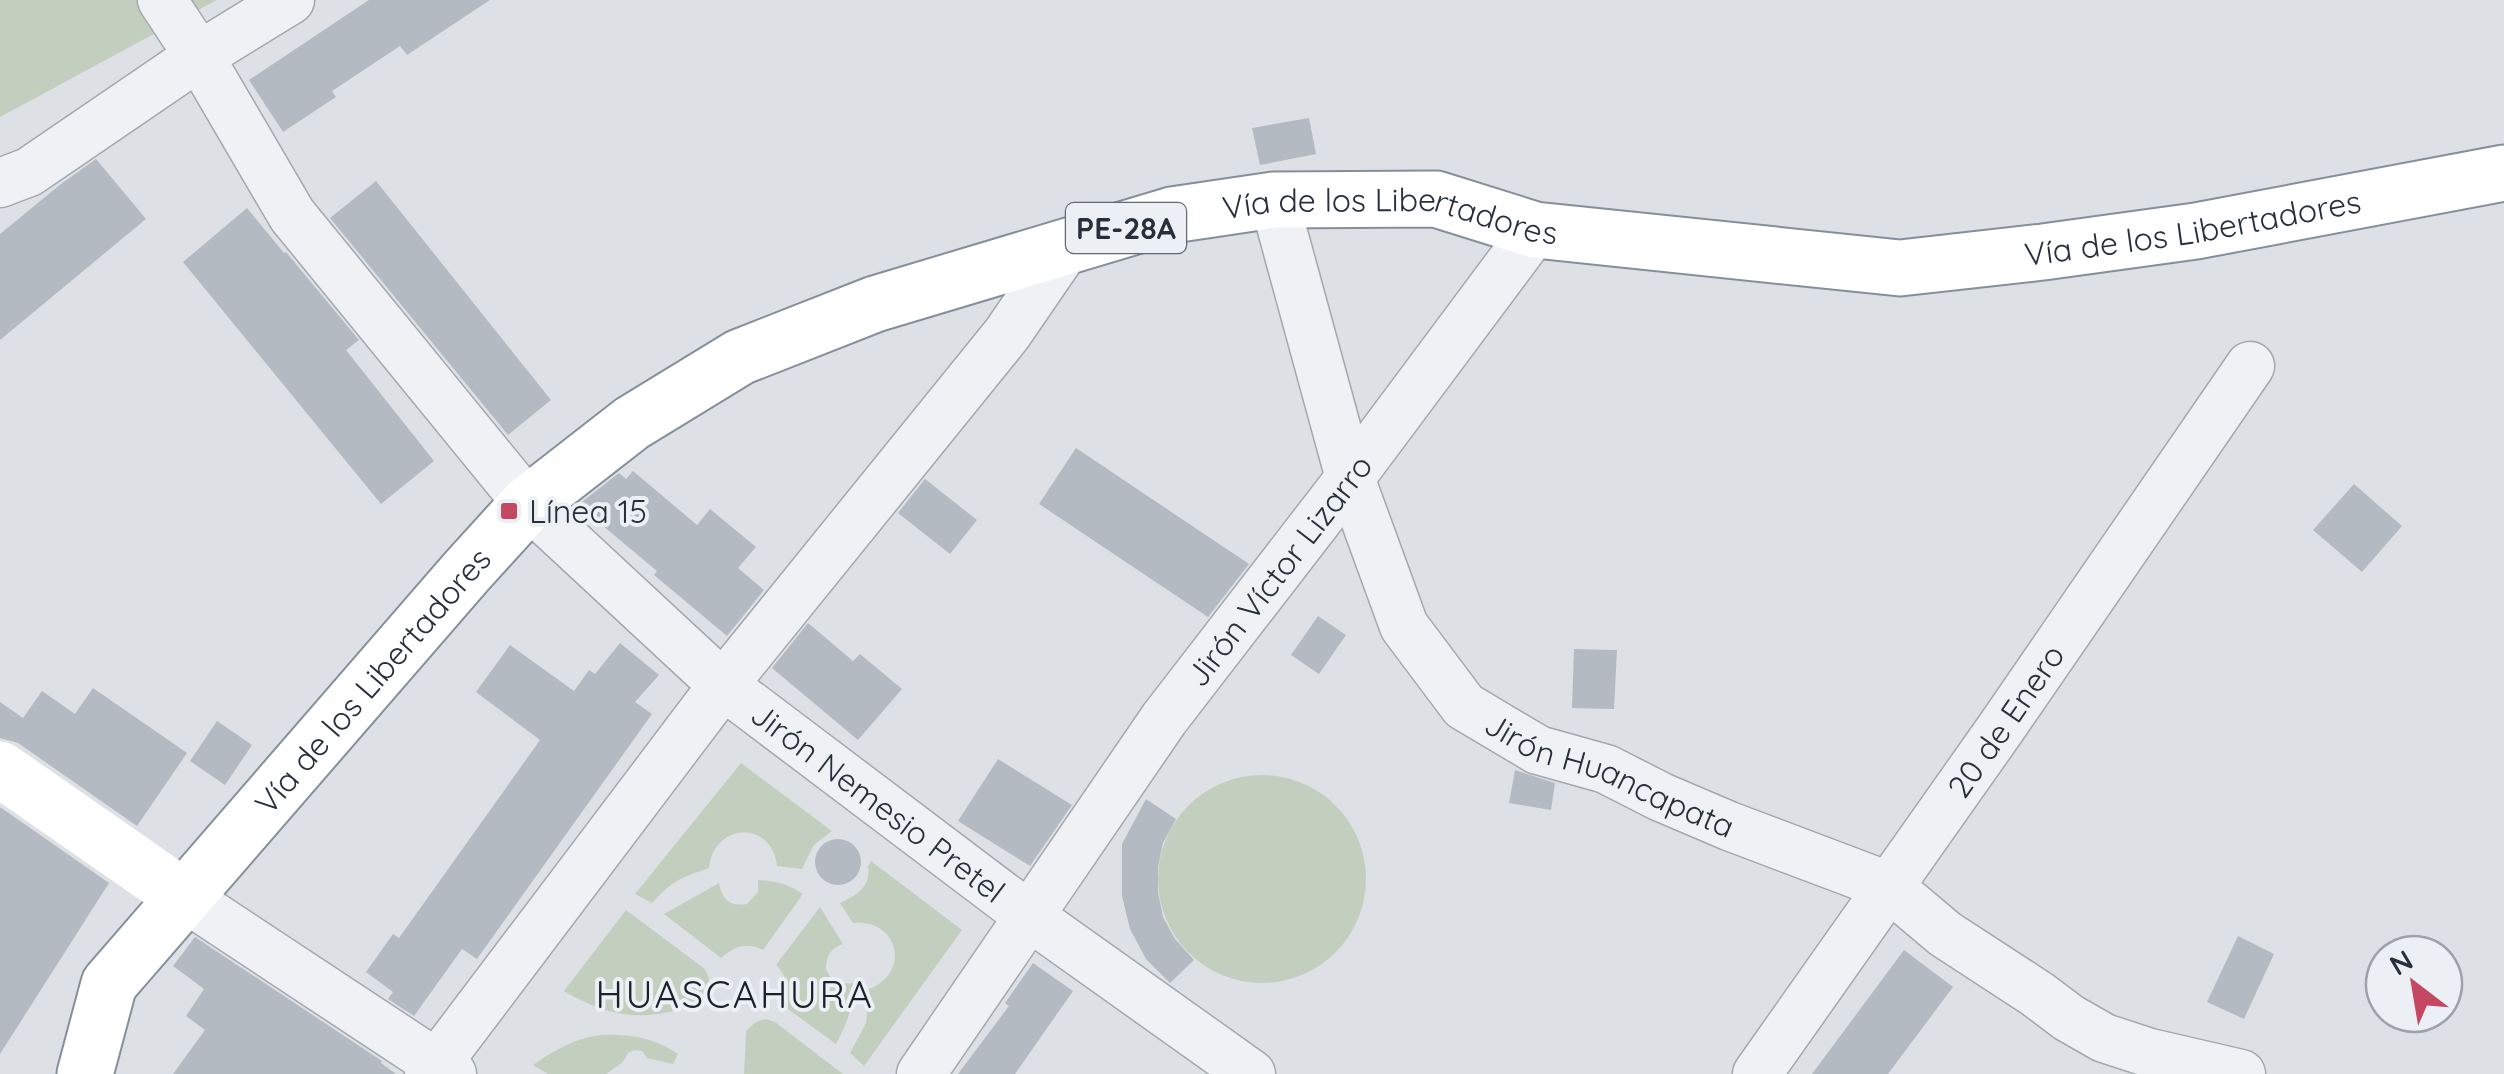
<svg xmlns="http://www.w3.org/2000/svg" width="2504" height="1074" viewBox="0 0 2504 1074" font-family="Quicksand,sans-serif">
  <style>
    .green { fill: #c3cfbe }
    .building { fill: #b4bac2 }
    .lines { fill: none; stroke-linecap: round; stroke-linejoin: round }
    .street-casing { stroke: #a3a8af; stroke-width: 51 }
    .highway-casing { stroke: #858f9b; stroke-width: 59 }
    .street { stroke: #eff1f4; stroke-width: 48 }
    .secondary { stroke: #fff; stroke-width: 55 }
    .highway { stroke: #fff; stroke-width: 55 }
    .poi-dot { fill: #c44861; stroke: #eceff3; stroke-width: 4 }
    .labels { text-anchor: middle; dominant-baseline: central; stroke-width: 8; stroke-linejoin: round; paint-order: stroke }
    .shield { fill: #eceff3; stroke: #626972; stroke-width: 2.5 }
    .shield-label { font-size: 30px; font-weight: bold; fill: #272f3b }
    .street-label { font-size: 32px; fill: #272f3b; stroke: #eceff3 }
    .poi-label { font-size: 32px; fill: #272f3b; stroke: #eceff3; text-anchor: start }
    .quarter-label { font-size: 38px; letter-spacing: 2.5px; fill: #1a212b; stroke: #eceff3 }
  </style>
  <rect width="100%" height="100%" fill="#dde1e6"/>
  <g class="green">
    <polygon points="0,0 217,0 0,117"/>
    <path d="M741 763 832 831 814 845 802 869 777 866C772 820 714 822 709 868 678 879 675 879 652 903L635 894Z"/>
    <circle cx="1262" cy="879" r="104"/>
    <path d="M871 861 962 930 864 1066 850 1053 866 1023 869 989C912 972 898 918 853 923L840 903C852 897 866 891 868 876 870 861 864 874 871 861Z"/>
    <path d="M758 880C775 881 789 884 803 894L763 950C746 942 735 946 721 958L664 914 719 883C722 899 729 907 747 904L758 892Z"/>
    <path d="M820 907 843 944C830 949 826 956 826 969 832 982 839 984 853 983 854 1007 847 1023 836 1044L781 1004C789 989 788 977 776 965Z"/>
    <path d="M626 910 705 969C711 981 713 990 704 1000 653 1023 612 1020 564 991Z"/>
    <polygon points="766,1019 775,1022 843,1074 744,1074 746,1031 756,1022"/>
    <path d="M600 1035C629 1034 653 1037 678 1054L673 1064 647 1058 642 1051 634 1050 628 1053 623 1062 606 1074H548L533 1065C555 1050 573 1039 600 1035Z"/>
  </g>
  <g class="building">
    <polygon points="369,0 490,0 407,55 400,46 332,91 336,97 283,132 249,80"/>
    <polygon points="1309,118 1316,154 1260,165 1252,128"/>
    <polygon points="96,159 146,219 0,340 0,234 61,184"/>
    <polygon points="376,181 551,400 508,435 330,218"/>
    <polygon points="247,208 284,253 286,252 359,340 346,350 434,461 381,504 183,262"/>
    <polygon points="1076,448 1249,564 1208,617 1039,504"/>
    <polygon points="633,471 697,525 710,509 756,547 738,568 764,590 727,636 654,575 657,571 578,505 619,473 626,479"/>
    <polygon points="925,479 977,520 950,554 898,513"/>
    <polygon points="2354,484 2402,526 2362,572 2313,530"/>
    <polygon points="1318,616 1346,635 1319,674 1291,655"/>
    <polygon points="808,623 853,661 860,654 902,689 858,740 772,668"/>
    <polygon points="620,643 659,675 635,702 652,714 477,959 462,949 414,1016 388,999 393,992 366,972 393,934 399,938 540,740 476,692 510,645 574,691 589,670 595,674"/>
    <polygon points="1574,649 1617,650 1614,709 1572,708"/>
    <polygon points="93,688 187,753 137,826 18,743 0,738 0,702 23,718 42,691 75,714"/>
    <polygon points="217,721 252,745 225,785 190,761"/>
    <polygon points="998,759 1072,805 1030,866 958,821"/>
    <polygon points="1515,770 1555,783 1551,810 1509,803"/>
    <polygon points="1146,799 1176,819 1163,843 1158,867 1158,892 1163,917 1175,939 1194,960 1170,983 1146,959 1130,929 1122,896 1122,844"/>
    <polygon points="0,807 109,883 0,1054"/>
    <circle cx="838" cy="862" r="23"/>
    <polygon points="2238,936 2274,954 2244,1019 2207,1002"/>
    <polygon points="195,937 382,1061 381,1063 396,1074 173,1074 205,1030 186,1016 204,989 173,966"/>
    <polygon points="1904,950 1953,987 1888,1074 1812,1074"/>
    <polygon points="1033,963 1073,991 1015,1074 958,1074 1009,1006 1005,1003"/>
  </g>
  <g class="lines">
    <g class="street-casing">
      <g id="street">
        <path id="s1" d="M162 0 199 56 292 215 528 504 723 685 1029 916 1251 1074"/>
        <polyline points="0,183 29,172 199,56 290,0"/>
        <path id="s2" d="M1274 200 1350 478 1404 626 1464 706 1538 750 1606 769 1661 797 1729 826 1888 886 1945 934 2037 994 2069 1018 2104 1038 2150 1053 2241 1074"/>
        <polyline points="184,897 452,1074"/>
        <polyline points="429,1074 723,685 1007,334 1068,245"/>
        <path id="s3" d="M921 1074 1164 719 1350 478 1535 230"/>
        <path id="s4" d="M1757 1074 2001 728 2250 366"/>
      </g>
    </g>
    <g class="highway-casing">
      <g id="highway">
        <path id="s5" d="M85 1074 109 984 467 571 528 504 632 423 740 357 875 304 1172 215 1274 200 1436 199 1535 230 1900 268 2043 252 2196 231 2504 173"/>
      </g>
    </g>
    <use href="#street" class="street"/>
    <polyline class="secondary" points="0,769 184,897"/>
    <use href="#highway" class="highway"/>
  </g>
  <rect class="poi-dot" x="499" y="501" width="20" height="20" rx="5"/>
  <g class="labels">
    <rect class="shield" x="1066" y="203" width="120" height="50" rx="8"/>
    <g class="shield-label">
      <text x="1126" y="228">PE-28A</text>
    </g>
    <g class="street-label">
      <text stroke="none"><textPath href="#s5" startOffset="1665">Vía de los Libertadores</textPath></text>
      <text stroke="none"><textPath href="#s5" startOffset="2475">Vía de los Libertadores</textPath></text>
      <text stroke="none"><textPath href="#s3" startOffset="618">Jirón Víctor Lizarro</textPath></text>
      <text stroke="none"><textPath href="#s5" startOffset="495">Vía de los Libertadores</textPath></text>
      <text stroke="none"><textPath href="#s4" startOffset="432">20 de Enero</textPath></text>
      <text stroke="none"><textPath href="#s2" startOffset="708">Jirón Huancapata</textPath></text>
      <text stroke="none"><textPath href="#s1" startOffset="1085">Jirón Nemesio Pretel</textPath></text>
    </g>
    <g class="poi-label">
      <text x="529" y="511">Línea 15</text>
    </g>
    <g class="quarter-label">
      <text x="735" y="994">HUASCAHURA</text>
    </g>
  </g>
  <g transform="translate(2414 984) rotate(329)"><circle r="48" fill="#eceff3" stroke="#9da2a9" stroke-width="2.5"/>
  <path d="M0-8L18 38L0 25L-18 38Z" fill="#c44861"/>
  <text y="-15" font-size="28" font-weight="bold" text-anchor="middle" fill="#272f3b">N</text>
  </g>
</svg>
